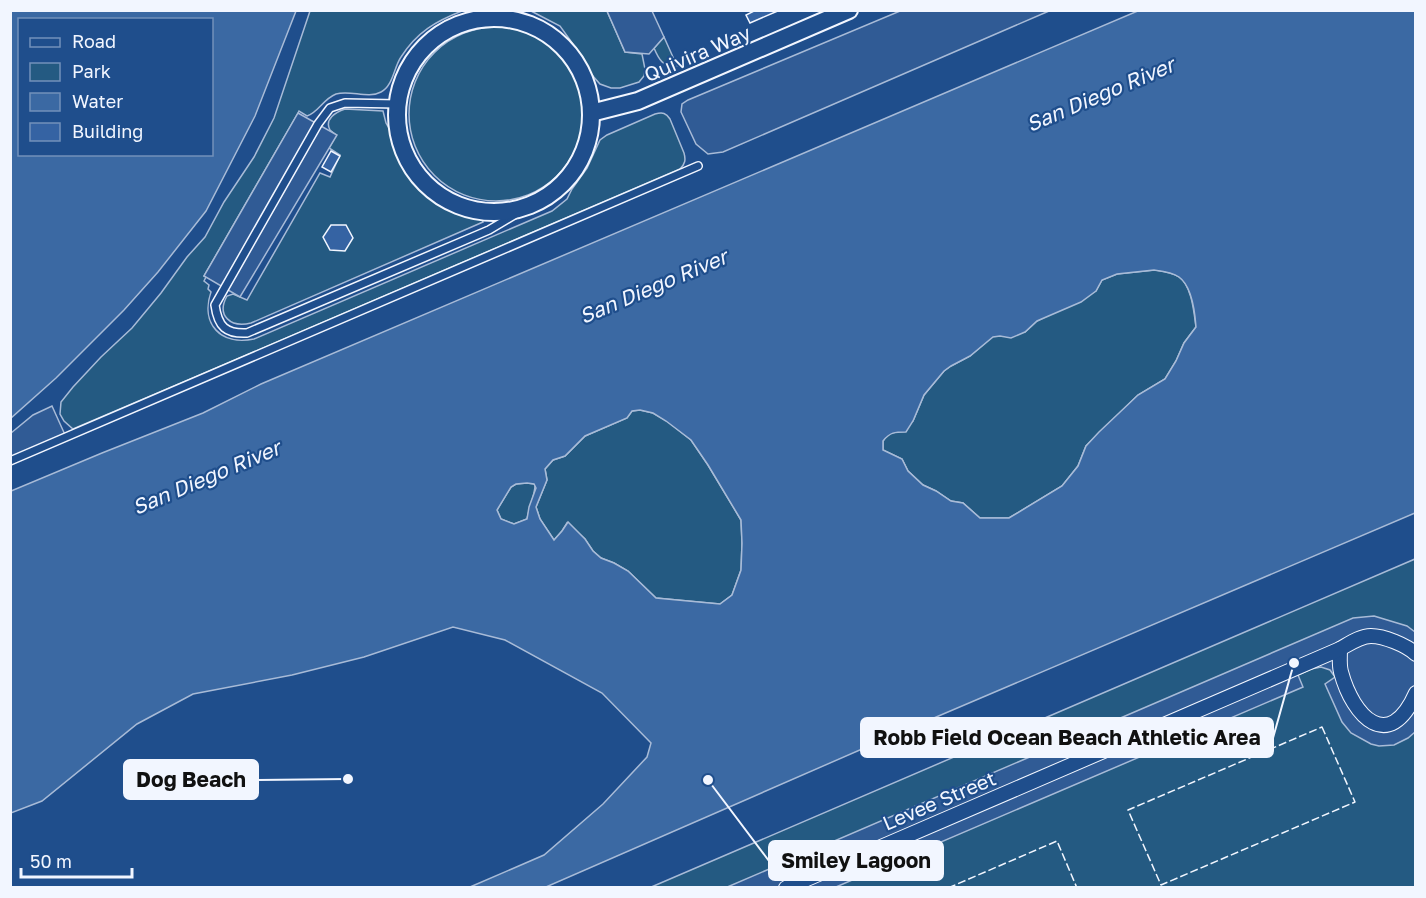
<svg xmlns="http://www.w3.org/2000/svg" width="1426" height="898" viewBox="0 0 1426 898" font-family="'Golos Text',sans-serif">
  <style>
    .green { fill: #245a82; stroke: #a8bbd7; stroke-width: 1.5 }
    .parking { fill: #305b95; stroke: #a8bbd7; stroke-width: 1.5 }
    .water { fill: #3b69a3; stroke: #a8bbd7; stroke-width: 1.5; fill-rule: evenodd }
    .building { fill: #3563a3; stroke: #f2f6ff; stroke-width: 1.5 }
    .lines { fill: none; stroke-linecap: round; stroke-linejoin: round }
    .service-casing { stroke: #f2f6ff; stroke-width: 10 }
    .minor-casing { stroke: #f2f6ff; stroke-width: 16 }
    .tertiary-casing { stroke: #f2f6ff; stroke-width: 20 }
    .service { stroke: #1f4e8c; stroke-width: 7 }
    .minor { stroke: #1f4e8c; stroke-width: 14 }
    .tertiary { stroke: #1f4e8c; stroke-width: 16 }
    .fence { stroke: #f2f6ff; stroke-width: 1.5; stroke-dasharray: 8 3; stroke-linecap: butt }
    .labels { text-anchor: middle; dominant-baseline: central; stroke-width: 4.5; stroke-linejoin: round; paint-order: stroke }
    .street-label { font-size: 20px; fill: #f2f6ff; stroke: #1f4e8c }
    .water-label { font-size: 21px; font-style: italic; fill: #f2f6ff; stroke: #1f4e8c }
    .leader { fill: none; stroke: #f2f6ff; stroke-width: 2 }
    .callout-dot { fill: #f2f6ff; stroke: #1f4e8c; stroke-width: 2 }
    .callout { fill: #f2f6ff; stroke: #f2f6ff; stroke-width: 2 }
    .callout-label { font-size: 21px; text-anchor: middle; font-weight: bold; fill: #111 }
  </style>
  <rect width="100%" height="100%" fill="#1f4e8c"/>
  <g class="green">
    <path d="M310 11H462C436 21 417 32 401 57 394 67 393 86 381 92 368 99 351 90 336 94 323 99 318 113 307 116L299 111 298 113 204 276 206 277 204 281 209 285 208 289 211 292C200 324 221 346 254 339L552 211 567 199 572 189 587 168 600 140 607 135 655 114C663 112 666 113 670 119L684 153C686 160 685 164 680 169L261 349 73 429 64 421 60 414 61 402 73 387 101 357 132 328 161 293 187 257 205 237 224 202 254 157 274 118Z"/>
    <polygon points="531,11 607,11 625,52 642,54 645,69 644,76 639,82 620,88 611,88 600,84 592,75 583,58 560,26"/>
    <circle cx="496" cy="114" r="87"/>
    <path d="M664 37 677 66C663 67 659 60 654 48Z"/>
    <path d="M345 109 383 111 386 123 389 128 399 158 411 178 437 203 461 215 482 219 483 222 251 323C231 328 216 316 227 296L233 294 247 300 320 173 330 177 340 155 329 148 336 135 330 130C324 119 336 112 345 109Z"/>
    <path d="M1155 270C1162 271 1172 272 1179 277 1192 286 1194 313 1196 327L1184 343 1176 361 1165 379 1138 395 1086 446 1078 466 1062 486 1009 518H980L963 503 951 501 936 491 923 485 908 471 902 459 883 450V441L888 434 896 432 913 421 924 395 944 371 951 366 970 356 993 336 1025 332 1037 321 1096 291 1102 280 1117 274Z"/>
    <polygon points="640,410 653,413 667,421 691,440 708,465 741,520 742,543 741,570 732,595 720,604 656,598 628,571 614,563 601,558 593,551 585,539 567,523 562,531 554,540 540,519 536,507 547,480 545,469 553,460 565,456 585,436 627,418 632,411"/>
    <path d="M527 483 535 484C536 492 529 508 527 519L514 524 501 519 497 510 511 487 516 484Z"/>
    <polygon points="1415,559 1415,887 649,888"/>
  </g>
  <g class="parking">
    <polygon points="607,11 652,11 664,37 649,54 625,52"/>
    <polygon points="900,11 1049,11 723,152 708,154 696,144 681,112 682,104 688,100"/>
    <polygon points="298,113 337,135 240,297 204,276"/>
    <polygon points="52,406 66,437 11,461 11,433 33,415"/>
    <polygon points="1374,616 1407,626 1415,632 1415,732 1408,738 1394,745 1379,746 1371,744 1351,733 1342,722 1325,684 1335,677 1330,670 1321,667 1311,669 1298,675 1303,687 836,887 725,888 1353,618"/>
  </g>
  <g class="water">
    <path d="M11 10 296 11 255 116 206 211 158 272 124 310 56 378 11 418ZM20 20H212V154H20Z"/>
    <path d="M1140 10 1415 11V513L901 732 546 887H470L544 855 603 804 647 757 651 743 602 693 505 640 453 627 364 657 292 675 193 694 137 724 42 801 11 813V491L102 453 203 413 261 384ZM1154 270C1162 271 1172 272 1179 277 1192 286 1195 313 1196 327L1184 343 1176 361 1165 379 1138 395 1099 432 1086 446 1078 466 1062 486 1009 518H980L963 503 951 501 936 491 923 485 908 471 902 459 883 450V441C890 432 895 432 906 432L913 421 924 395 944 371 951 366 970 356 993 337 1000 336 1011 338 1025 332 1037 321 1081 302 1096 291 1102 280 1117 274ZM640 410 653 413 666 421 691 440 708 465 741 520 742 543 741 570 732 595 720 604 656 598 628 571 614 563 601 558 593 551 585 539 568 522 562 531 554 540 540 519 536 507 547 480 545 469 553 460 565 456 585 436 627 418 632 411ZM527 483 534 484 536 488 529 507 527 519 514 524 501 519 497 510 511 487 516 484Z"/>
  </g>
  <g class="building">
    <polygon points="756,10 780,10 750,23 746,15"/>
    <polygon points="331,151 340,156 331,172 322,167"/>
    <polygon points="331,225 346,225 353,238 345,251 330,250 323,237"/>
  </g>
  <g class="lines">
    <g class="service-casing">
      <g id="service">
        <path d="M397 104 345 103 330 108 318 124 215 305C218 327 226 334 247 333L489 230 531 205"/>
        <polyline points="10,461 698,166"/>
      </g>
    </g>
    <g class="minor-casing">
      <g id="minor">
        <polyline points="497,18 498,10"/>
        <path d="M1340 649C1340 656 1339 665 1341 672 1353 717 1389 754 1416 693"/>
        <path d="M786 888 1340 649C1349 644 1360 636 1371 636 1384 636 1406 645 1416 654"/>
      </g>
    </g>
    <g class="tertiary-casing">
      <g id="tertiary">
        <circle cx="494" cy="115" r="97"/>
        <polyline points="591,113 638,101 849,10"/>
      </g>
    </g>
    <use href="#service" class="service"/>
    <use href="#minor" class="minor"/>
    <use href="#tertiary" class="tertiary"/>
    <g class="fence">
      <polygon points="1322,727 1355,802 1161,885 1128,810"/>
      <polyline points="948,888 1057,841 1077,888"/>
    </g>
  </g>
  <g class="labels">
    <g class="street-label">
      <text transform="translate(697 53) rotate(-23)">Quivira Way</text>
      <text transform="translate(939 800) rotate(-23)">Levee Street</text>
    </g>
    <g class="water-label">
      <text transform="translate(1100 94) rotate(-23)">San Diego River</text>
      <text transform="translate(653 286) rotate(-23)">San Diego River</text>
      <text transform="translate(206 477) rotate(-23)">San Diego River</text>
    </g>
  </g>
  <path class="leader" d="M1294 663L1273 738M348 779L258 780M708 780L769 861"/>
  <g class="callout-dot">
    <circle cx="1294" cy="663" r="6"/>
    <circle cx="348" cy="779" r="6"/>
    <circle cx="708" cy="780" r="6"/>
  </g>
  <g class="callout">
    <rect x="861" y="718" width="412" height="39" rx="6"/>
    <rect x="124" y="760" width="134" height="39" rx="6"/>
    <rect x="769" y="841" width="174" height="39" rx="6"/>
  </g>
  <g class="callout-label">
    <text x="1067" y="745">Robb Field Ocean Beach Athletic Area</text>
    <text x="191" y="787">Dog Beach</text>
    <text x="856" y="868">Smiley Lagoon</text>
  </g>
  <rect width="1426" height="898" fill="none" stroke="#f2f6ff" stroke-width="24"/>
  <rect x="18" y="18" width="195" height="138" fill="#1f4e8c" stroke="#7391ba" stroke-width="1.5"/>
  <rect x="30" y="38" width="30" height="9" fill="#1f4e8c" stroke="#7391ba" stroke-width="1.5"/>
  <text x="72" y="48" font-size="18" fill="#f2f6ff">Road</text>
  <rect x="30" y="63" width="30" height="18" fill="#245a82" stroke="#7391ba" stroke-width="1.5"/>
  <text x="72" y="78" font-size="18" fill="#f2f6ff">Park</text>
  <rect x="30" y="93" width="30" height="18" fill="#3b69a3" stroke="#7391ba" stroke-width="1.5"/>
  <text x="72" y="108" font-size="18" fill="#f2f6ff">Water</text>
  <rect x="30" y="123" width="30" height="18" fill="#3563a3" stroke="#7391ba" stroke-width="1.5"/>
  <text x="72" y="138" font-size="18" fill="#f2f6ff">Building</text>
  <path d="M21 868v9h111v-9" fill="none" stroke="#f2f6ff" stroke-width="3"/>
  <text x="30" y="868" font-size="18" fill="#f2f6ff" stroke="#1f4e8c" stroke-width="4.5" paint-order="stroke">50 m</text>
</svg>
